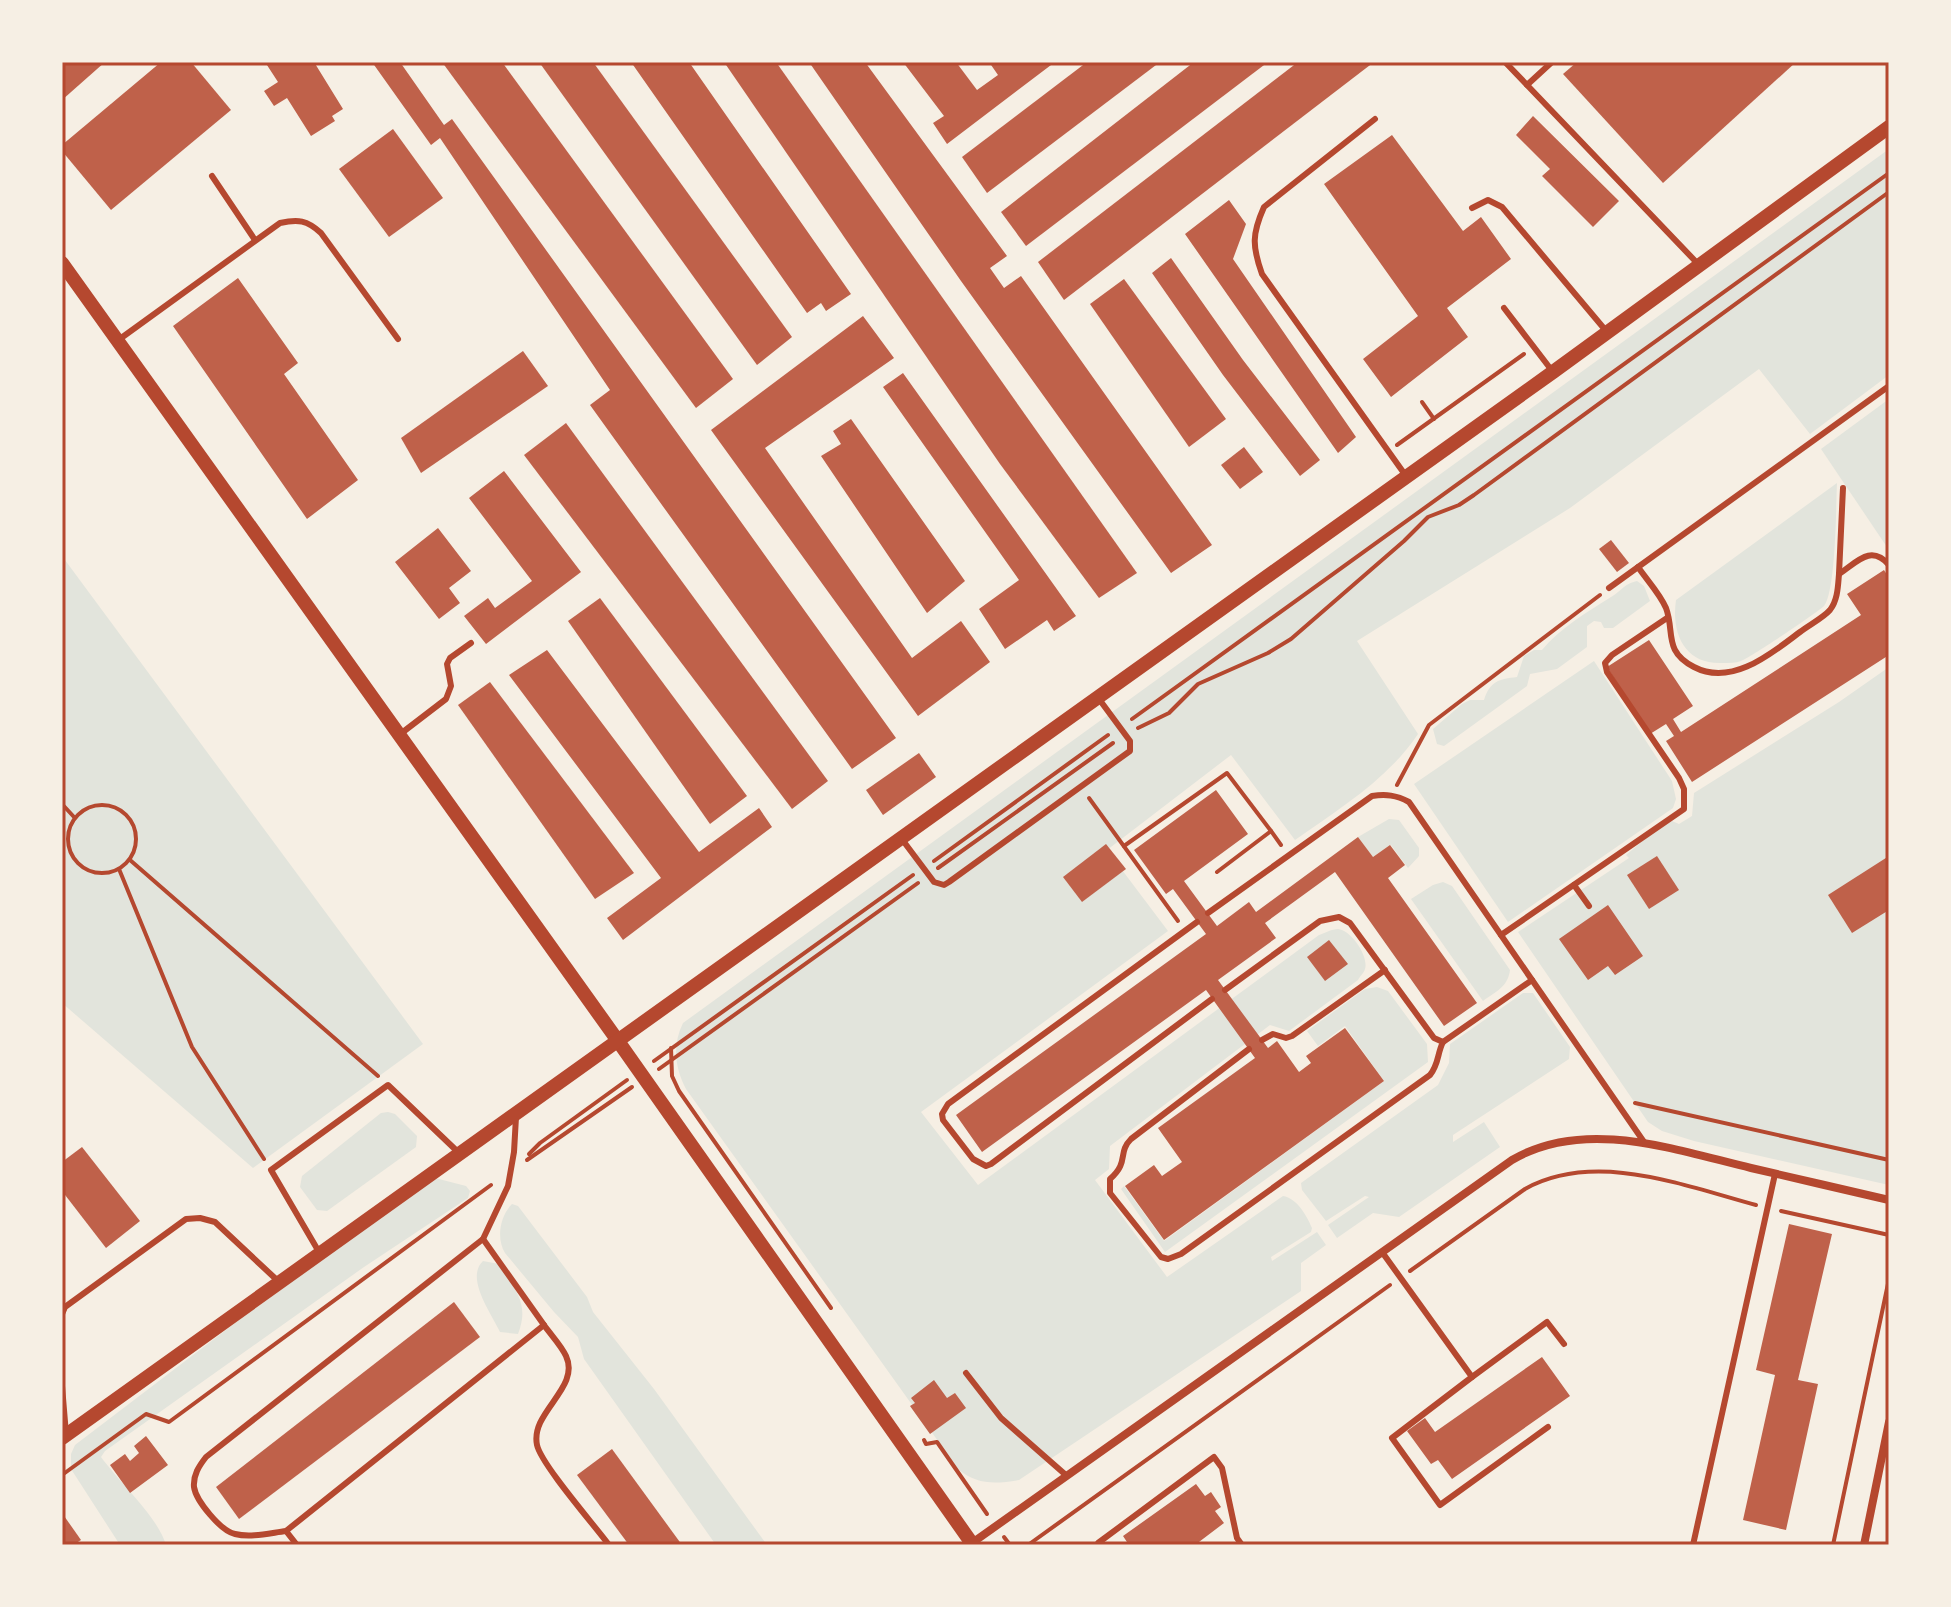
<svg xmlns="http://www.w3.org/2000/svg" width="1951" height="1607" viewBox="0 0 1951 1607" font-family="'DejaVu Sans',sans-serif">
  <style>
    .green { fill: #e2e4dc }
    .building { fill: #bf614a }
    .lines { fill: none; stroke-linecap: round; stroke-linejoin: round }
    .path { stroke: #b5482f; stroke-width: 4 }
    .service { stroke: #b5482f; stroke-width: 6 }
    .minor { stroke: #b5482f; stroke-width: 8 }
    .tertiary { stroke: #b5482f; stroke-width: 14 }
    .neatline { fill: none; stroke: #b5482f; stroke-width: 3 }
  </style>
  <rect width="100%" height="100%" fill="#f6efe4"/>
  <g class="green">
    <path d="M1889 149V375L1810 434 1759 369 1570 508 1357 641 1418 734C1388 779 1339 809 1295 840L1231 755 1107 850 1168 931 921 1112 978 1185 1319 935C1325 933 1332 929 1338 929 1351 930 1369 956 1365 969 1364 973 1360 976 1358 980L1289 1031 1270 1025 1110 1146 1109 1169 1095 1180 1167 1277 1283 1196C1297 1198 1307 1216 1312 1228L1311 1232 1271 1257 1272 1261 1317 1232 1326 1245 1301 1263V1291L1019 1480C995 1484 977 1485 958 1469L686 1089C675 1068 672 1045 683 1023Z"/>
    <polygon points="1889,399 1889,550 1821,449"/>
    <path d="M1837 483C1836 505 1836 591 1824 606 1818 612 1750 658 1741 661 1736 663 1729 663 1723 663 1685 665 1671 634 1676 600Z"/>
    <polygon points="62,556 423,1044 253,1168 62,1003"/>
    <path d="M1637 581 1644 586 1650 601 1613 628H1604L1601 622 1594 621 1587 626V647L1557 669 1530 674 1527 686 1444 746 1437 744 1433 729 1462 704 1470 700H1484C1490 681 1499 679 1517 677L1524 656 1534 650H1542C1559 629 1587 612 1611 597 1623 590 1622 585 1637 581Z"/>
    <polygon points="1594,661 1672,781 1676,799 1673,808 1508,922 1414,784"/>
    <polygon points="1889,667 1889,1185 1694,1141 1662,1131 1648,1122 1518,932 1629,858 1626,855 1658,828 1672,821 1679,824 1692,816 1694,793 1839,702"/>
    <polygon points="1389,819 1399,820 1419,848 1419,856 1408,868 1391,845 1373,857 1358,837"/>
    <path d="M1443 882 1452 886 1510 970C1508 987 1495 992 1483 1001L1411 899 1433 885Z"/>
    <polygon points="1377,987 1388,991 1427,1044 1428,1062 1165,1252 1121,1189 1124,1186 1164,1241 1384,1081 1345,1026 1318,1046 1307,1031 1365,989"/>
    <polygon points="1523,993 1533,993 1570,1047 1569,1059 1453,1135 1453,1142 1484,1122 1500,1147 1399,1217 1373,1213 1337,1238 1328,1225 1369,1197 1365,1196 1326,1221 1302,1190 1301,1183 1438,1085 1449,1063 1450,1044"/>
    <polygon points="388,1112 395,1114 417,1136 416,1147 327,1211 317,1210 300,1187 302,1176 381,1113"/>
    <path d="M435 1178 466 1186 470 1191 468 1198 364 1267 105 1451 101 1457C119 1482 158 1517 166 1545H120L71 1469V1454L75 1445 239 1320Z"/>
    <path d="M512 1204 518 1206 587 1297 593 1312 654 1389 767 1545H716L584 1359 578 1337 554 1312 505 1253C496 1238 500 1216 512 1204Z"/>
    <path d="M483 1261 499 1264C515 1290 530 1303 518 1334L500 1332C491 1313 465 1278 483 1261Z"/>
  </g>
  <g class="building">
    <polygon points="62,62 105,62 62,100"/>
    <polygon points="161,62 191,62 231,110 111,210 62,151 62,145"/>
    <polygon points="265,62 314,62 343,109 332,116 335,121 311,136 287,98 274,106 264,91 278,82"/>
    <polygon points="372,62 400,62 444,125 452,119 896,738 852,769 590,405 610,390 440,138 431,145"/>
    <polygon points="442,62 502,62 733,379 696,408"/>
    <polygon points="539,62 593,62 792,337 757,365"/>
    <polygon points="631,62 689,62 851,294 826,311 821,303 807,313"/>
    <polygon points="724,62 776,62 1137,573 1099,598 1000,464"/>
    <polygon points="809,62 865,62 1007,256 990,268 1004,288 1021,276 1212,545 1171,573 961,281"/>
    <polygon points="903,62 956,62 977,90 998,75 989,62 1055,62 947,144 933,123 944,116"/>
    <polygon points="1087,62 1160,62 987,193 962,157"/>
    <polygon points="1194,62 1268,62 1026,246 1001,212"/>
    <polygon points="1298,62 1374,62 1064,300 1038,262"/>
    <polygon points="1577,62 1796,62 1663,183 1563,74"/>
    <polygon points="1533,116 1619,201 1593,227 1542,176 1550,169 1516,135"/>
    <polygon points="393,129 443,198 389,237 339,169"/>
    <polygon points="1392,135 1463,231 1481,217 1511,259 1447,308 1468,337 1391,397 1363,359 1418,316 1324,184"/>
    <polygon points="1229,200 1246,224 1233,259 1356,437 1338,453 1185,234"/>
    <polygon points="1171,258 1243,360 1320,460 1300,476 1223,375 1152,273"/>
    <polygon points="238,278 298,363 284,374 358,480 307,519 173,326"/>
    <polygon points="1124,279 1226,419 1189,447 1090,304"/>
    <polygon points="863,316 894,358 765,448 912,658 961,621 990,662 918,716 711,430"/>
    <polygon points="523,351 548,386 421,473 401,438"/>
    <polygon points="903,373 1076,616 1054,631 1047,620 1005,649 979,609 1019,580 883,387"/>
    <polygon points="851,419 965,581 927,613 821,456 841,444 833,431"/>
    <polygon points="566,423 828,781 792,809 524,455"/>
    <polygon points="1244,447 1263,472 1240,489 1221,465"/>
    <polygon points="504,471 581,572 486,644 464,616 488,598 495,608 532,581 469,498"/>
    <polygon points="438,528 471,571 449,588 460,603 439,619 395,562"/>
    <polygon points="1611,540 1629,563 1617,572 1599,549"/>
    <polygon points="1884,570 1889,578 1889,655 1692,782 1666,741 1674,736 1666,724 1650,734 1607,667 1649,640 1693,706 1673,719 1681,732 1861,615 1847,594"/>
    <polygon points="600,598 747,796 710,824 568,621"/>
    <polygon points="547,650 699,852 759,808 772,827 623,940 607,918 661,878 509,675"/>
    <polygon points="490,682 634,873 595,899 458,705"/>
    <polygon points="919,753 936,777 883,815 866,790"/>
    <polygon points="1216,790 1248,834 1184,881 1217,926 1249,902 1256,912 1358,837 1373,857 1390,845 1405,865 1388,878 1477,1003 1444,1026 1335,872 1265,923 1276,938 1218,980 1268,1048 1277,1041 1299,1072 1311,1063 1306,1056 1345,1028 1384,1081 1164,1240 1125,1186 1154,1165 1162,1176 1182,1162 1158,1128 1255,1058 1206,990 982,1152 956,1115 1206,934 1173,889 1166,894 1134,850"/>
    <polygon points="1106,844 1126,869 1082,902 1063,877"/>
    <polygon points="1657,856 1679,890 1649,909 1627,875"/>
    <polygon points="1889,856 1889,910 1852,933 1828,895"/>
    <polygon points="1608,905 1643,956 1615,975 1608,966 1588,980 1559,939"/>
    <polygon points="1329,940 1348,964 1325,981 1307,957"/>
    <polygon points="82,1147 140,1221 106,1248 62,1191 62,1162"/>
    <polygon points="1789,1224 1832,1234 1798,1380 1818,1384 1786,1530 1743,1520 1775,1375 1756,1370"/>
    <polygon points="454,1302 480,1337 239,1519 216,1487"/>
    <polygon points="1542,1357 1570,1396 1452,1479 1438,1460 1431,1464 1407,1431 1425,1418 1435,1432"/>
    <polygon points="934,1380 947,1398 955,1393 966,1408 930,1434 910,1406 915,1403 911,1398"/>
    <polygon points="146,1436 168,1465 130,1493 110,1465 125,1454 130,1461 139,1453 134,1446"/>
    <polygon points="612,1449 682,1545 629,1545 577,1475"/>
    <polygon points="1196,1484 1205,1496 1211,1492 1221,1507 1215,1511 1224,1523 1195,1545 1129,1545 1123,1536"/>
    <polygon points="62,1513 81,1540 73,1545 62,1545"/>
  </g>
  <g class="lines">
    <g class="path">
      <polyline points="1422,402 1434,419"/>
      <polyline points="1397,445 1524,354"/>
      <polyline points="1132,719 1889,173"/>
      <polyline points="1138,728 1169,713 1198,684 1268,653 1291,639 1404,541 1428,517 1459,505 1474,495 1889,192"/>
      <polyline points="1397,785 1429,725 1600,595"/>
      <polyline points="1089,798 1178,921"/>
      <polyline points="62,804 74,817"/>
      <circle cx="102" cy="839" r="34"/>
      <polyline points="1271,831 1281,845"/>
      <polyline points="1124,846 1227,773 1271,831 1217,872"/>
      <polyline points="130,860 378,1076"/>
      <polyline points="934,861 1108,735"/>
      <polyline points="938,868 1113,743"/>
      <polyline points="119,869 192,1047 264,1159"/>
      <polyline points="671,1048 672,1076 679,1091 831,1308"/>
      <polyline points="654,1061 913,875"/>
      <polyline points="659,1069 918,883"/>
      <polyline points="1635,1103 1889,1160"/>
      <polyline points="529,1154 540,1143 627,1080"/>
      <polyline points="527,1160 632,1087"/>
      <polyline points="1781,1211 1889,1235"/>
      <path d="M1410 1271 1525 1189C1595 1150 1685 1186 1756 1205"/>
      <polyline points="924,1440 926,1444 937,1442 987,1514"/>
      <polyline points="62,1475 146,1414 169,1422 491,1185"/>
      <polyline points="1004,1537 1010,1545"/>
      <polyline points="1028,1545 1390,1285"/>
      <polyline points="1833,1545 1889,1279"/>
    </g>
    <g class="service">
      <polyline points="1505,62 1527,85"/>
      <polyline points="1552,62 1527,85 1699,265"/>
      <path d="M1375 119 1264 207C1252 234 1252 246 1262 274L1406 476"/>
      <polyline points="212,176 255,240"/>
      <polyline points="1472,208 1488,200 1502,207 1607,332"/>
      <polyline points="1504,308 1553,372"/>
      <path d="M117 341 280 223C298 219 307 220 321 233L398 339"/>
      <path d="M1638 567C1647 580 1660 594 1666 608 1675 632 1663 651 1694 667 1732 687 1772 653 1800 632 1809 625 1823 618 1830 610 1838 600 1838 585 1839 574 1857 562 1871 544 1889 565"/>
      <polyline points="1839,574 1843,488"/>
      <polyline points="1609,588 1889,386"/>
      <polyline points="399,735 446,699 451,686 447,664 450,658 471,643"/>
      <polyline points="901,838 934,882 944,885 949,882 1130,751 1130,741 1099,699"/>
      <polyline points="1574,885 1589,906"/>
      <path d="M1208 913 1372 796C1386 794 1396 795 1409 802L1644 1142"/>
      <polyline points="1197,922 948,1104 942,1114 943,1120 973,1159 986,1166 991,1164 1212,999"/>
      <polyline points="1501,935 1684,809 1684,789 1679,778 1607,672 1605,663 1612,655 1667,618"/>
      <path d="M1225 990 1320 921 1339 917 1350 923 1434 1038 1443 1042C1437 1054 1439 1064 1430 1075L1181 1254 1168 1259 1161 1257 1110 1193V1179C1130 1161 1117 1153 1131 1139L1249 1049"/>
      <polyline points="1262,1040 1273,1034 1286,1038 1292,1036 1385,970"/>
      <polyline points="1443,1042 1532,980"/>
      <path d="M483 1239 544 1325 286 1531C270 1533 251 1538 235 1534 221 1531 196 1501 194 1487 193 1475 199 1466 206 1457Z"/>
      <polyline points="483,1239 508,1186 514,1152 516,1117"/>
      <polyline points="319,1252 271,1170 388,1085 458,1152"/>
      <polyline points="1382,1252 1472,1377 1392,1438 1440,1505 1548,1427"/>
      <polyline points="62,1314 65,1307 186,1219 200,1218 215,1222 278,1281"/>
      <path d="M544 1325C551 1335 561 1345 566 1356 581 1388 530 1412 537 1445 541 1464 595 1526 609 1545"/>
      <polyline points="966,1373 1001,1418 1067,1476"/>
      <polyline points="1472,1377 1547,1322 1564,1344"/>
      <polyline points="62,1386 66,1434"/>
      <polyline points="286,1531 297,1545"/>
      <polyline points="1100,1545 1098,1543 1214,1457 1222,1468 1237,1538 1242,1545"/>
      <polyline points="1693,1545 1775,1174"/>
    </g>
    <g class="minor">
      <path d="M972 1543 1512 1160C1585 1117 1675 1150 1751 1168 1797 1179 1843 1189 1889 1200"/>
      <polyline points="1864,1545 1889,1422"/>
    </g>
    <g class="tertiary">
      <polyline points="62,263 618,1041 973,1545"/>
      <polyline points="62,1438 1553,372 1889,127"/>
    </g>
  </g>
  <rect width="1951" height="1607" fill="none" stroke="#f6efe4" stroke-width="128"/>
  <rect x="64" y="64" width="1823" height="1479" class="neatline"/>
</svg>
